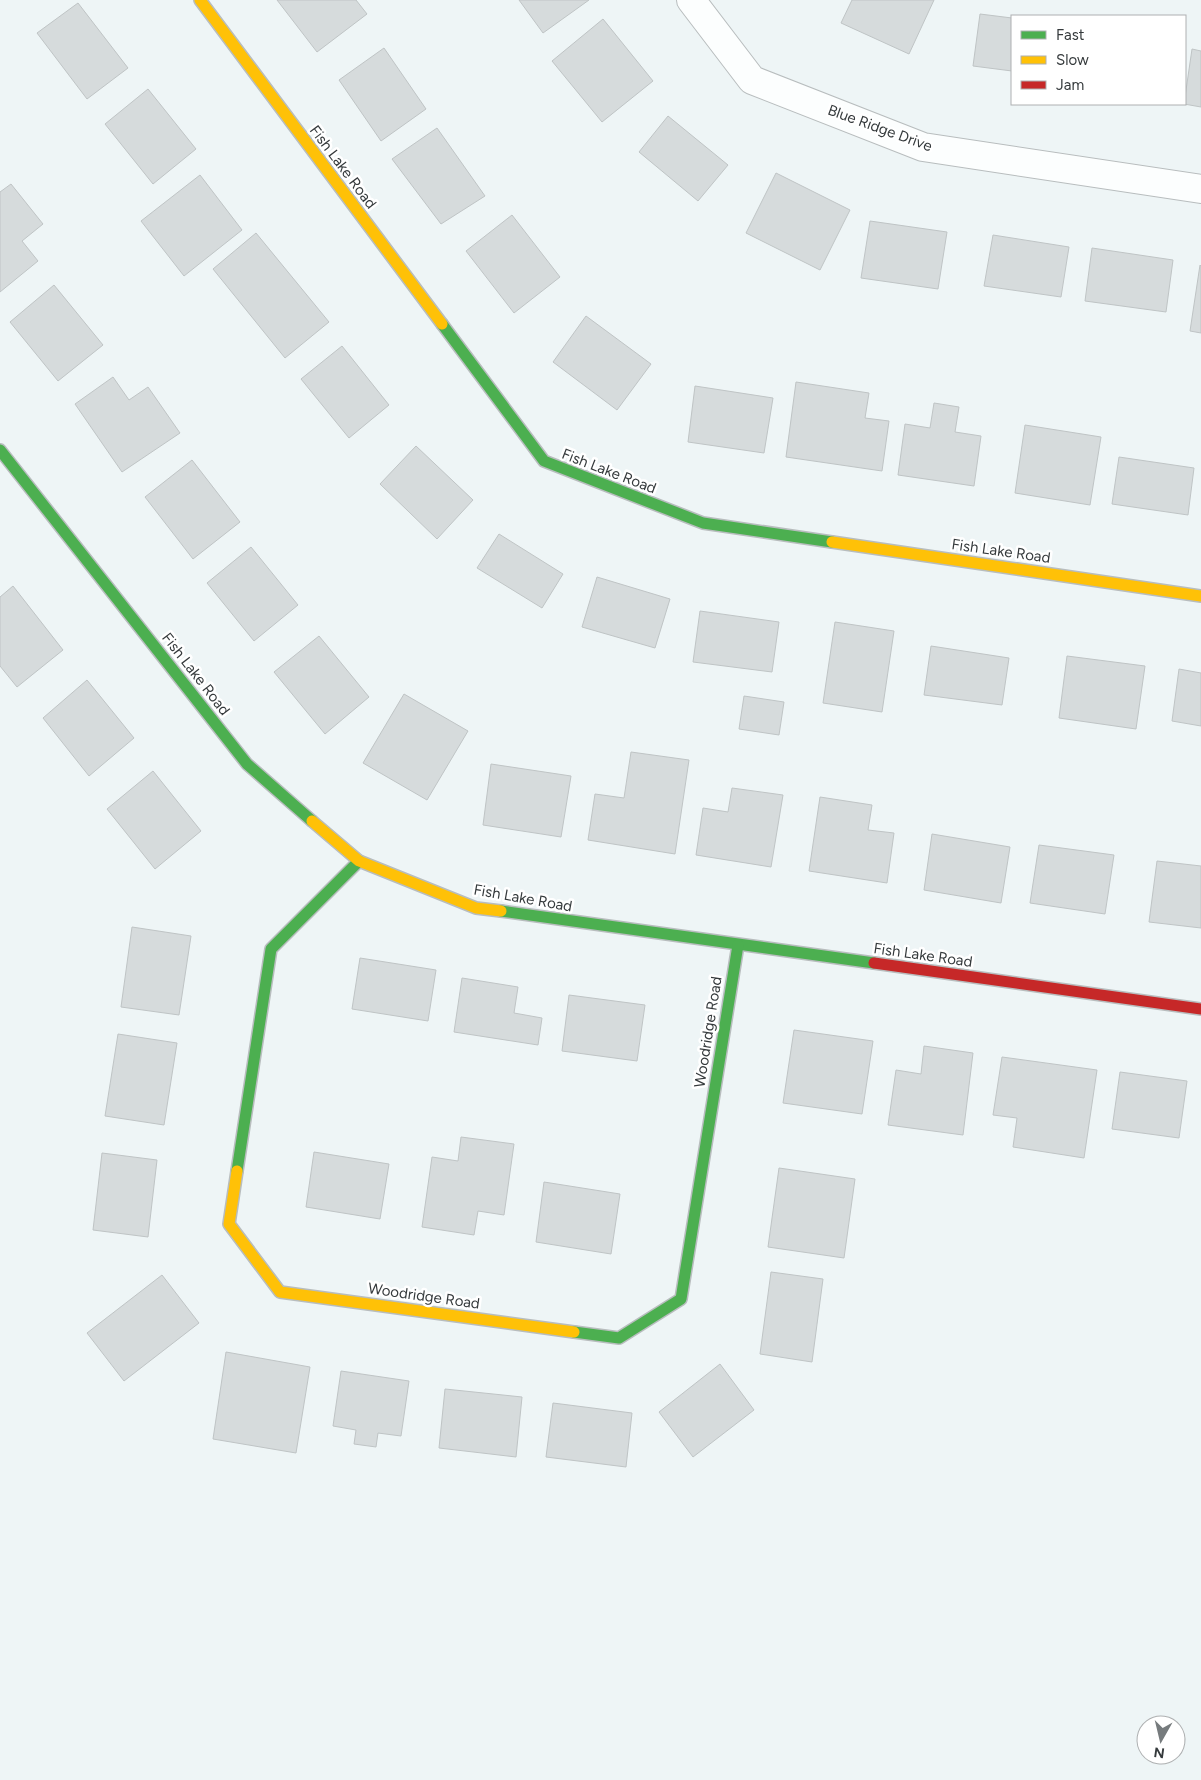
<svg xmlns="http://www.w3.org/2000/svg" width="1201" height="1780" viewBox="0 0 1201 1780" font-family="Figtree,sans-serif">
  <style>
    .building { fill: #d6dbdc; stroke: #bfc4c5 }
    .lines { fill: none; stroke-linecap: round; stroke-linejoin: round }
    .street-casing { stroke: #b8bdbe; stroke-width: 30 }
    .fast-casing { stroke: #b8bdbe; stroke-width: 14 }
    .slow-casing { stroke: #b8bdbe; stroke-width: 14 }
    .jam-casing { stroke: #b8bdbe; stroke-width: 14 }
    .street { stroke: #fcfefe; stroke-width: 28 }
    .fast { stroke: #4caf50; stroke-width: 11 }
    .slow { stroke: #ffc107; stroke-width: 11 }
    .jam { stroke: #c62828; stroke-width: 11 }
    .labels { text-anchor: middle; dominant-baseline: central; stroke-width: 5; stroke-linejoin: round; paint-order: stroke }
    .street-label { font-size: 15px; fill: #353a3c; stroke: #fff }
  </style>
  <rect width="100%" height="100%" fill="#eef5f6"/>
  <g class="building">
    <polygon points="277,0 356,0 367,14 317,52"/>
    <polygon points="519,0 589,0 543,33"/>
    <polygon points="852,0 934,0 909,54 841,23"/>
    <polygon points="78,3 128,68 87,99 37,33"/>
    <polygon points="980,14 1012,18 1012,71 973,66"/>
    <polygon points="603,19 653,81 602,122 552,61"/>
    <polygon points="384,48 426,109 381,141 339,80"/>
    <polygon points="1192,49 1201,51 1201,107 1184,104"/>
    <polygon points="148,89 196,149 153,184 105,124"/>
    <polygon points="668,116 728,165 698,201 639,152"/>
    <polygon points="437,128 485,196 441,224 392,159"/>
    <polygon points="776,173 850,210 820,270 746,233"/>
    <polygon points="200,175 242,230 184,276 141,221"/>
    <polygon points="11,184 43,224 22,241 38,261 0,292 0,192"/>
    <polygon points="512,215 560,277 514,313 466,251"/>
    <polygon points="870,221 947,232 938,289 861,278"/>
    <polygon points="256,233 329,322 285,358 213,269"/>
    <polygon points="993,235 1069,247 1061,297 984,286"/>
    <polygon points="1092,248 1173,260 1166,312 1085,301"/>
    <polygon points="1200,265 1201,266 1201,333 1190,331"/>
    <polygon points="54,285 103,345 58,381 10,322"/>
    <polygon points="586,316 651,364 617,410 553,362"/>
    <polygon points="342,346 389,405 349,438 301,379"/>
    <polygon points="113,377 129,400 148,387 180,433 122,472 75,404"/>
    <polygon points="796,382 869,393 865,418 889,421 882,471 786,457"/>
    <polygon points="695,386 773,398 764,453 688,442"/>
    <polygon points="934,403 959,407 955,432 981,436 974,486 898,475 905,424 930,428"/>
    <polygon points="1025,425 1101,437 1090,505 1015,493"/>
    <polygon points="416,446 473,500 437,539 380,484"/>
    <polygon points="1119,457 1194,468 1188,515 1112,504"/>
    <polygon points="192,460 240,522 193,559 145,497"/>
    <polygon points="499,534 563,574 542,608 477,568"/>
    <polygon points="251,547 298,605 254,641 207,583"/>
    <polygon points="597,577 670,599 655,648 582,627"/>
    <polygon points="13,586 63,650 17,687 0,666 0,597"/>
    <polygon points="700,611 779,622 772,672 693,662"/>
    <polygon points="835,622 894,631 882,712 823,703"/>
    <polygon points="319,636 369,697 325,734 274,672"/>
    <polygon points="931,646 1009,658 1002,705 924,695"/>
    <polygon points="1067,656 1145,666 1136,729 1059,718"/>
    <polygon points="1179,669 1201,673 1201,726 1172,721"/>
    <polygon points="87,680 134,738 89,776 43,718"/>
    <polygon points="404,694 468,731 427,800 363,763"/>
    <polygon points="744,696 784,702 779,735 739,729"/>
    <polygon points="631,752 689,760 675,854 588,840 595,794 624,798"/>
    <polygon points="491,764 571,776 561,837 483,825"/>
    <polygon points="153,771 201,831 155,869 107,809"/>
    <polygon points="732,788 783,795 771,867 696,855 703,808 728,812"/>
    <polygon points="820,797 872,805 868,830 894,833 887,883 809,871"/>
    <polygon points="932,834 1010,847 1001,903 924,890"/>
    <polygon points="1039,845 1114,855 1105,914 1030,903"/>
    <polygon points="1157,861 1201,866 1201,928 1149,922"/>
    <polygon points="132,927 191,936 179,1015 121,1007"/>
    <polygon points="360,958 436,970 428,1021 352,1009"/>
    <polygon points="462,978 518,987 514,1013 542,1018 538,1045 454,1032"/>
    <polygon points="569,995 645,1005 637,1061 562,1051"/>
    <polygon points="794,1030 873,1041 862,1114 783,1103"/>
    <polygon points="118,1034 177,1043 164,1125 105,1116"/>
    <polygon points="924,1046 973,1053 963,1135 888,1125 896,1070 921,1074"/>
    <polygon points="1002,1057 1097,1070 1084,1158 1013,1147 1017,1118 993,1115"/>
    <polygon points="1120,1072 1187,1081 1179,1138 1112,1129"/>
    <polygon points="461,1137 514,1144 504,1215 478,1211 474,1235 422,1227 432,1157 458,1161"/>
    <polygon points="314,1152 389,1164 380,1219 306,1207"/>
    <polygon points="102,1153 157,1160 148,1237 93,1230"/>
    <polygon points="779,1168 855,1179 844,1258 768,1247"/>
    <polygon points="544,1182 620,1194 611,1254 536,1242"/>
    <polygon points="771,1272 823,1279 812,1362 760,1354"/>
    <polygon points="162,1275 199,1323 124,1381 87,1333"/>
    <polygon points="226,1352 310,1367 296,1453 213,1439"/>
    <polygon points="720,1364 754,1410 693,1457 659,1412"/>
    <polygon points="341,1371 409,1381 401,1436 378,1433 376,1447 354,1444 356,1430 333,1426"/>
    <polygon points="445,1389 522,1397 516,1457 439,1448"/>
    <polygon points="553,1403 632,1413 626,1467 546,1457"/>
  </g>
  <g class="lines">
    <g class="street-casing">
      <polyline id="street" points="691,0 752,80 923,147 1201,189"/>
    </g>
    <g class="fast-casing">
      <g id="fast">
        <polyline points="442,324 544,461 703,523 832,542"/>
        <polyline points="0,450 247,764 312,821"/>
        <polyline points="501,911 874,963"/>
        <polyline points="237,1171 271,949 359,861"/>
        <polyline points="574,1332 619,1338 681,1299 738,945"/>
      </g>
    </g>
    <g class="slow-casing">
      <g id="slow">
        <polyline points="200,0 442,324"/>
        <polyline points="832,542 1201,596"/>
        <polyline points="312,821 359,861 476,908 501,911"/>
        <polyline points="237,1171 229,1224 280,1292 574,1332"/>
      </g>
    </g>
    <g class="jam-casing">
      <polyline id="jam" points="874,963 1201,1009"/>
    </g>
    <use href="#street" class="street"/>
    <use href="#fast" class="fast"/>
    <use href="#slow" class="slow"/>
    <use href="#jam" class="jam"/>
  </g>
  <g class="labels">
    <g class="street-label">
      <text transform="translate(880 128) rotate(20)">Blue Ridge Drive</text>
      <text transform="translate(343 167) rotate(53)">Fish Lake Road</text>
      <text transform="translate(609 471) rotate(21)">Fish Lake Road</text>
      <text transform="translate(1001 551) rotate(8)">Fish Lake Road</text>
      <text transform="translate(196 674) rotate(52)">Fish Lake Road</text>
      <text transform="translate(523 898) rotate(10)">Fish Lake Road</text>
      <text transform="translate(923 955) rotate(8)">Fish Lake Road</text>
      <text transform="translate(708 1032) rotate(-81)">Woodridge Road</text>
      <text transform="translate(424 1296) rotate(8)">Woodridge Road</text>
    </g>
  </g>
  <rect x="1011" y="15" width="175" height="90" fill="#ffffff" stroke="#aeb0b1"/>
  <rect x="1021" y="31" width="25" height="8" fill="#4caf50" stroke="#aeb0b1"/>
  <text x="1056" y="40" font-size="15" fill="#353a3c">Fast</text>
  <rect x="1021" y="56" width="25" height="8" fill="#ffc107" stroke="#aeb0b1"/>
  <text x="1056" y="65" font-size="15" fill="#353a3c">Slow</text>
  <rect x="1021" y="81" width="25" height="8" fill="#c62828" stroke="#aeb0b1"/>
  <text x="1056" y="90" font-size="15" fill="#353a3c">Jam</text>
  <g transform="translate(1161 1740) rotate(188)"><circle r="24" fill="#ffffff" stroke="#aeb0b1"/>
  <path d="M0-4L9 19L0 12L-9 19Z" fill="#767b7d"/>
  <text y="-8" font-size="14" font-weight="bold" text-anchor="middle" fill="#353a3c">N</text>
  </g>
</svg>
